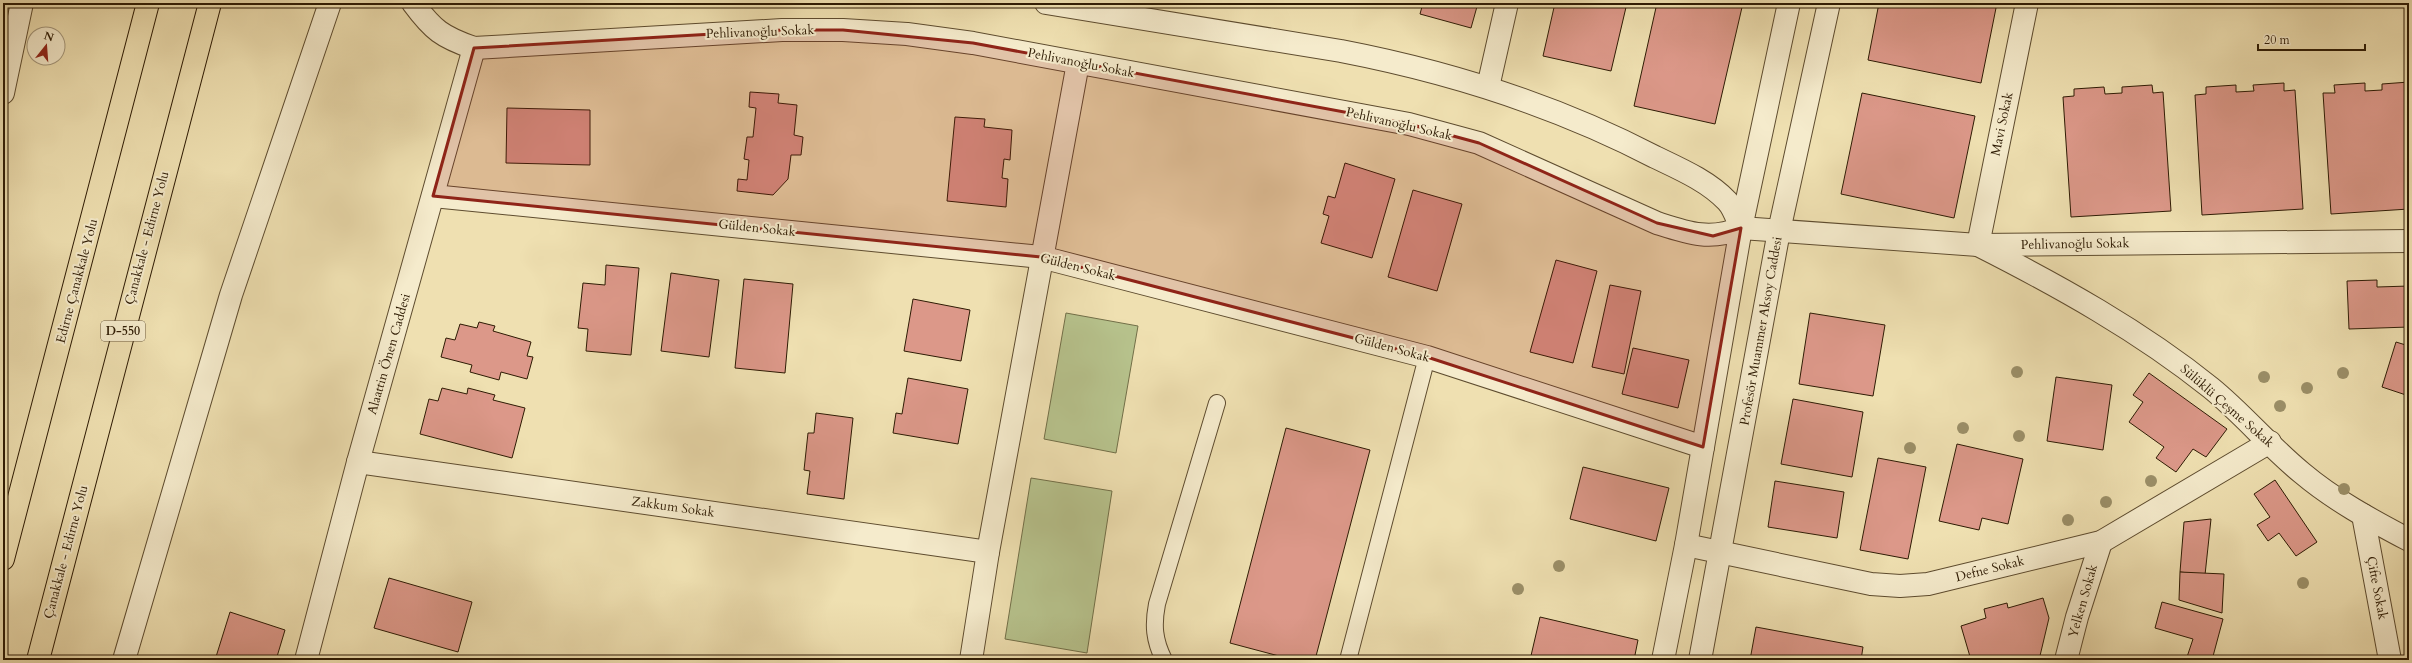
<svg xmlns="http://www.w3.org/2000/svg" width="2412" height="663" viewBox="0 0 2412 663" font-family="Cardo,serif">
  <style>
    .green { fill: #b7c38d; stroke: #726f48 }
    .building { fill: #dc9889; stroke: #2e1b04 }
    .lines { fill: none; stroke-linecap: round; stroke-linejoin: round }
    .service-casing { stroke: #5e4c2f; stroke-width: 18 }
    .minor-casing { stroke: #5e4c2f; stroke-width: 24 }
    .trunk-casing { stroke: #2e1b04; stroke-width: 24 }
    .service { stroke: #f5ebcc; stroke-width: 16 }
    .minor { stroke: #f5ebcc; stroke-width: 22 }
    .trunk { stroke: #efe0b1; stroke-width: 22 }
    .tree { fill: #9b8f68 }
    .marked { fill: #8f2418; fill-opacity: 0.2; stroke: #8f2418; stroke-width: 3; stroke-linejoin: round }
    .labels { text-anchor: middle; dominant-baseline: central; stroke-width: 4; stroke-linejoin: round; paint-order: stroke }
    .shield { fill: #f5ebcc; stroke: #6a5940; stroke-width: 1 }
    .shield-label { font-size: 12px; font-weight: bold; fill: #2e1b04 }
    .street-label { font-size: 13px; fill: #2e1b04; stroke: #f5ebcc }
  </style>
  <rect width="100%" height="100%" fill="#efe0b1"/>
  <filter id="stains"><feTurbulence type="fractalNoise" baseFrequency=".005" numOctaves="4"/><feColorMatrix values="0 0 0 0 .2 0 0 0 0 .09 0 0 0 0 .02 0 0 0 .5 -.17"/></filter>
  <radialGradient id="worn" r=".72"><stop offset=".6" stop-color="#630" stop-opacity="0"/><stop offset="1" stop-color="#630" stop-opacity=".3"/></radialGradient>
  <g class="green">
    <polygon points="1066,313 1138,326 1116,453 1044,439"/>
    <polygon points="1031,478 1112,491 1087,653 1005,639"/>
  </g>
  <g class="building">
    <polygon points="1423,3 1478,3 1471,28 1420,14"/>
    <polygon points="1555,3 1627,3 1611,71 1543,56"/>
    <polygon points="1657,3 1743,3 1715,124 1634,106"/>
    <polygon points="1879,3 1997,3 1981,83 1868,60"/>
    <polygon points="2409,82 2409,209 2331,214 2323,93 2335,93 2334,85 2365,83 2365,91 2382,90 2382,84"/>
    <polygon points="2284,83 2284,91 2295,90 2303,209 2202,215 2195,95 2206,94 2206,87 2236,85 2236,92 2254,91 2253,85"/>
    <polygon points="2152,85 2153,93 2163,92 2171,211 2071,217 2063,97 2074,96 2074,89 2104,87 2105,94 2122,93 2122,87"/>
    <polygon points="750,92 779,94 778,103 797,105 794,135 803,137 801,155 791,155 788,179 773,195 737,191 738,179 747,180 749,160 744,159 747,137 753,137 756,108 749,107"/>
    <polygon points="1862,93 1975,116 1954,218 1841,194"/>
    <polygon points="507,108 590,110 590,165 506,163"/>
    <polygon points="955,117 985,119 984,127 1012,130 1010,160 1004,159 1002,178 1008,179 1006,207 947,201"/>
    <polygon points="1345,163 1395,179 1372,258 1321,243 1329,216 1323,214 1328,196 1335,198"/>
    <polygon points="1413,190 1462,204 1437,291 1388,277"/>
    <polygon points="1556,260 1597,271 1573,363 1530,352"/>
    <polygon points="606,265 639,268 631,355 586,351 588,329 578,328 583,283 605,285"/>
    <polygon points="671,273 719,280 709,357 661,351"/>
    <polygon points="744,279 793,284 785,373 735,368"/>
    <polygon points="2377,280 2377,287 2409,286 2409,327 2349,329 2347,281"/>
    <polygon points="1610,285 1641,291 1624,374 1592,367"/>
    <polygon points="913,299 970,310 961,361 904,351"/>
    <polygon points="1810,313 1885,325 1873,396 1799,384"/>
    <polygon points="479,322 495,326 493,331 531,342 527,356 533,357 527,379 501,372 499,380 470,372 472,365 441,357 446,338 455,340 460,324 477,328"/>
    <polygon points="2396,342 2409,346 2409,396 2382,387"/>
    <polygon points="1633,348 1689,360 1678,408 1622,394"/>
    <polygon points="2149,373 2227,429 2206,457 2193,449 2176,472 2156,458 2164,447 2129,422 2143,402 2133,395"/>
    <polygon points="2056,377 2112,385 2103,450 2047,441"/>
    <polygon points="908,378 968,389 958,444 893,433 896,413 902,414"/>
    <polygon points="442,388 467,394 468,388 495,395 493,400 525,408 512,458 420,434 429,399 438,401"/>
    <polygon points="1793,399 1863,412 1852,477 1781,464"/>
    <polygon points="816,413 853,418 844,499 807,494 810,471 804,470 808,433 814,433"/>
    <polygon points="1286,428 1370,450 1315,660 1294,660 1230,643"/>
    <polygon points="1957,444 2023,459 2008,524 1982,518 1979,530 1939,521"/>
    <polygon points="1878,458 1926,467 1908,559 1860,550"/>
    <polygon points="1583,467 1669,488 1656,541 1570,519"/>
    <polygon points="2275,480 2317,542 2296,556 2279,533 2268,541 2257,525 2270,517 2254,494"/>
    <polygon points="1775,481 1844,492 1837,538 1768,527"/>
    <polygon points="2211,519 2205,575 2180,572 2184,522"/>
    <polygon points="2180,572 2224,574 2222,613 2179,600"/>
    <polygon points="389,578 472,602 458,652 374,628"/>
    <polygon points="2043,598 2049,618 2039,660 1971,660 1961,626 1986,618 1984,609 2007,603 2008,608"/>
    <polygon points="2162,602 2223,619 2212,660 2187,657 2193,639 2155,628"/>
    <polygon points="230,612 285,630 276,660 215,660"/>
    <polygon points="1540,617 1638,640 1634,660 1530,660"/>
    <polygon points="1756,627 1863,647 1861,660 1750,660"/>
  </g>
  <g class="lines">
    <g class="service-casing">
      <g id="service">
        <path d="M1164 660C1154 640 1153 625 1157 604L1217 403"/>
        <polyline points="1348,660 1427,357"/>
      </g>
    </g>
    <g class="minor-casing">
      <g id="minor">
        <path d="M413 3C433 30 442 37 474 48L782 30H843L907 34 973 43 1409 124 1479 143 1657 223C1688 233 1710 241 1741 228L1978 245 2409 241"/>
        <path d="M1046 3 1341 51C1450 72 1557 106 1655 157 1680 169 1708 181 1727 201 1734 208 1737 220 1741 228"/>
        <path d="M2027 3 1978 245C2059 286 2140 331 2211 388 2243 414 2270 447 2302 473 2334 500 2371 520 2409 540"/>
        <polyline points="1488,87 1507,3"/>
        <polyline points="3,93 22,3"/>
        <polyline points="433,196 1041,257 1427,357 1703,447"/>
        <polyline points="358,462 988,552"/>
        <polyline points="2363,515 2390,660"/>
        <polyline points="1686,545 1871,584 1900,586 1928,584 2101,542 2270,442"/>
        <polyline points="124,660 231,295 330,3"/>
        <polyline points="306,660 358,462 474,48"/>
        <polyline points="971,660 988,552 1078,63"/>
        <polyline points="1663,660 1686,545 1741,228 1789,3"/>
        <polyline points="1700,660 1779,231 1829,3"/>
        <polyline points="2066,660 2077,617 2101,542"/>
      </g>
    </g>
    <g class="trunk-casing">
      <g id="trunk">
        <polyline points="3,559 148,3"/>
        <polyline points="38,660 210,3"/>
      </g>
    </g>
    <use href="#service" class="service"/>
    <use href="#minor" class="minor"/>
    <use href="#trunk" class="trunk"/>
  </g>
  <g class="tree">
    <circle cx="2017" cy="372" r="6"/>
    <circle cx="2343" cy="373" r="6"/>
    <circle cx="2264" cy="377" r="6"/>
    <circle cx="2307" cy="388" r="6"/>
    <circle cx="2280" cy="406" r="6"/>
    <circle cx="1963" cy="428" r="6"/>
    <circle cx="2019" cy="436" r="6"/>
    <circle cx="1910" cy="448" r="6"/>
    <circle cx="2151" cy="481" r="6"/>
    <circle cx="2344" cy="489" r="6"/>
    <circle cx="2106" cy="502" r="6"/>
    <circle cx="2068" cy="520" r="6"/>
    <circle cx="1559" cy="566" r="6"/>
    <circle cx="2303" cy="583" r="6"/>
    <circle cx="1518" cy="589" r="6"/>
  </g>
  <path class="marked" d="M782 30H843L973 43 1409 124 1479 143 1657 223 1713 236 1741 228 1703 447 1427 357 1041 257 433 196 474 48Z"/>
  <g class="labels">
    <rect class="shield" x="101" y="321" width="44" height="20" rx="3"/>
    <g class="shield-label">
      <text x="123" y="331">D-550</text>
    </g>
    <g class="street-label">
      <text transform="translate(760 32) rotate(-2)">Pehlivanoğlu Sokak</text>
      <text transform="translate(1081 63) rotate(11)">Pehlivanoğlu Sokak</text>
      <text transform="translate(1399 124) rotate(13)">Pehlivanoğlu Sokak</text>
      <text transform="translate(2002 124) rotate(-78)">Mavi Sokak</text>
      <text transform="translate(757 228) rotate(6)">Gülden Sokak</text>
      <text transform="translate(147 238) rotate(-75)">Çanakkale - Edirne Yolu</text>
      <text transform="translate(2075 244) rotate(-1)">Pehlivanoğlu Sokak</text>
      <text transform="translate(1078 267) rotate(14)">Gülden Sokak</text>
      <text transform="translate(77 281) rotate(-75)">Edirne Çanakkale Yolu</text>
      <text transform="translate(1761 331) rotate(-80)">Profesör Muammer Aksoy Caddesi</text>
      <text transform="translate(1392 348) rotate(15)">Gülden Sokak</text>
      <text transform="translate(389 354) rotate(-74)">Alaattin Önen Caddesi</text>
      <text transform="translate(2227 406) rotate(41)">Sülüklü Çeşme Sokak</text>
      <text transform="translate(673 507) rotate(8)">Zakkum Sokak</text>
      <text transform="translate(66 552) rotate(-75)">Çanakkale - Edirne Yolu</text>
      <text transform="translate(1990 569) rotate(-14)">Defne Sokak</text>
      <text transform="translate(2377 588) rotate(79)">Çifte Sokak</text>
      <text transform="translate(2083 601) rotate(-74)">Yelken Sokak</text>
    </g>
  </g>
  <rect width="2412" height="663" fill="none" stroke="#efe0b1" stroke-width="16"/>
  <rect x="4" y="4" width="2404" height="655" fill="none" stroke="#2e1b04" stroke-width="2"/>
  <rect x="8" y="8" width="2396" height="647" fill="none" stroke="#2e1b04"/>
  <g transform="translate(46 46) rotate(17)"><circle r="19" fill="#f5ebcc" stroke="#a5987c"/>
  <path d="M0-3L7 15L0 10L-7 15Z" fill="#8f2418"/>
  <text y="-6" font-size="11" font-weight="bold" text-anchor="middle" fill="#2e1b04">N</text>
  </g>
  <path d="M2258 44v6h107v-6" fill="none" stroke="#2e1b04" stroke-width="2"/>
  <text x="2264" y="44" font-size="12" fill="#2e1b04" stroke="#f5ebcc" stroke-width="3" paint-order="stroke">20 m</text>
  <rect width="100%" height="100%" filter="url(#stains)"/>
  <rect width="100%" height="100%" fill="url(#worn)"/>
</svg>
